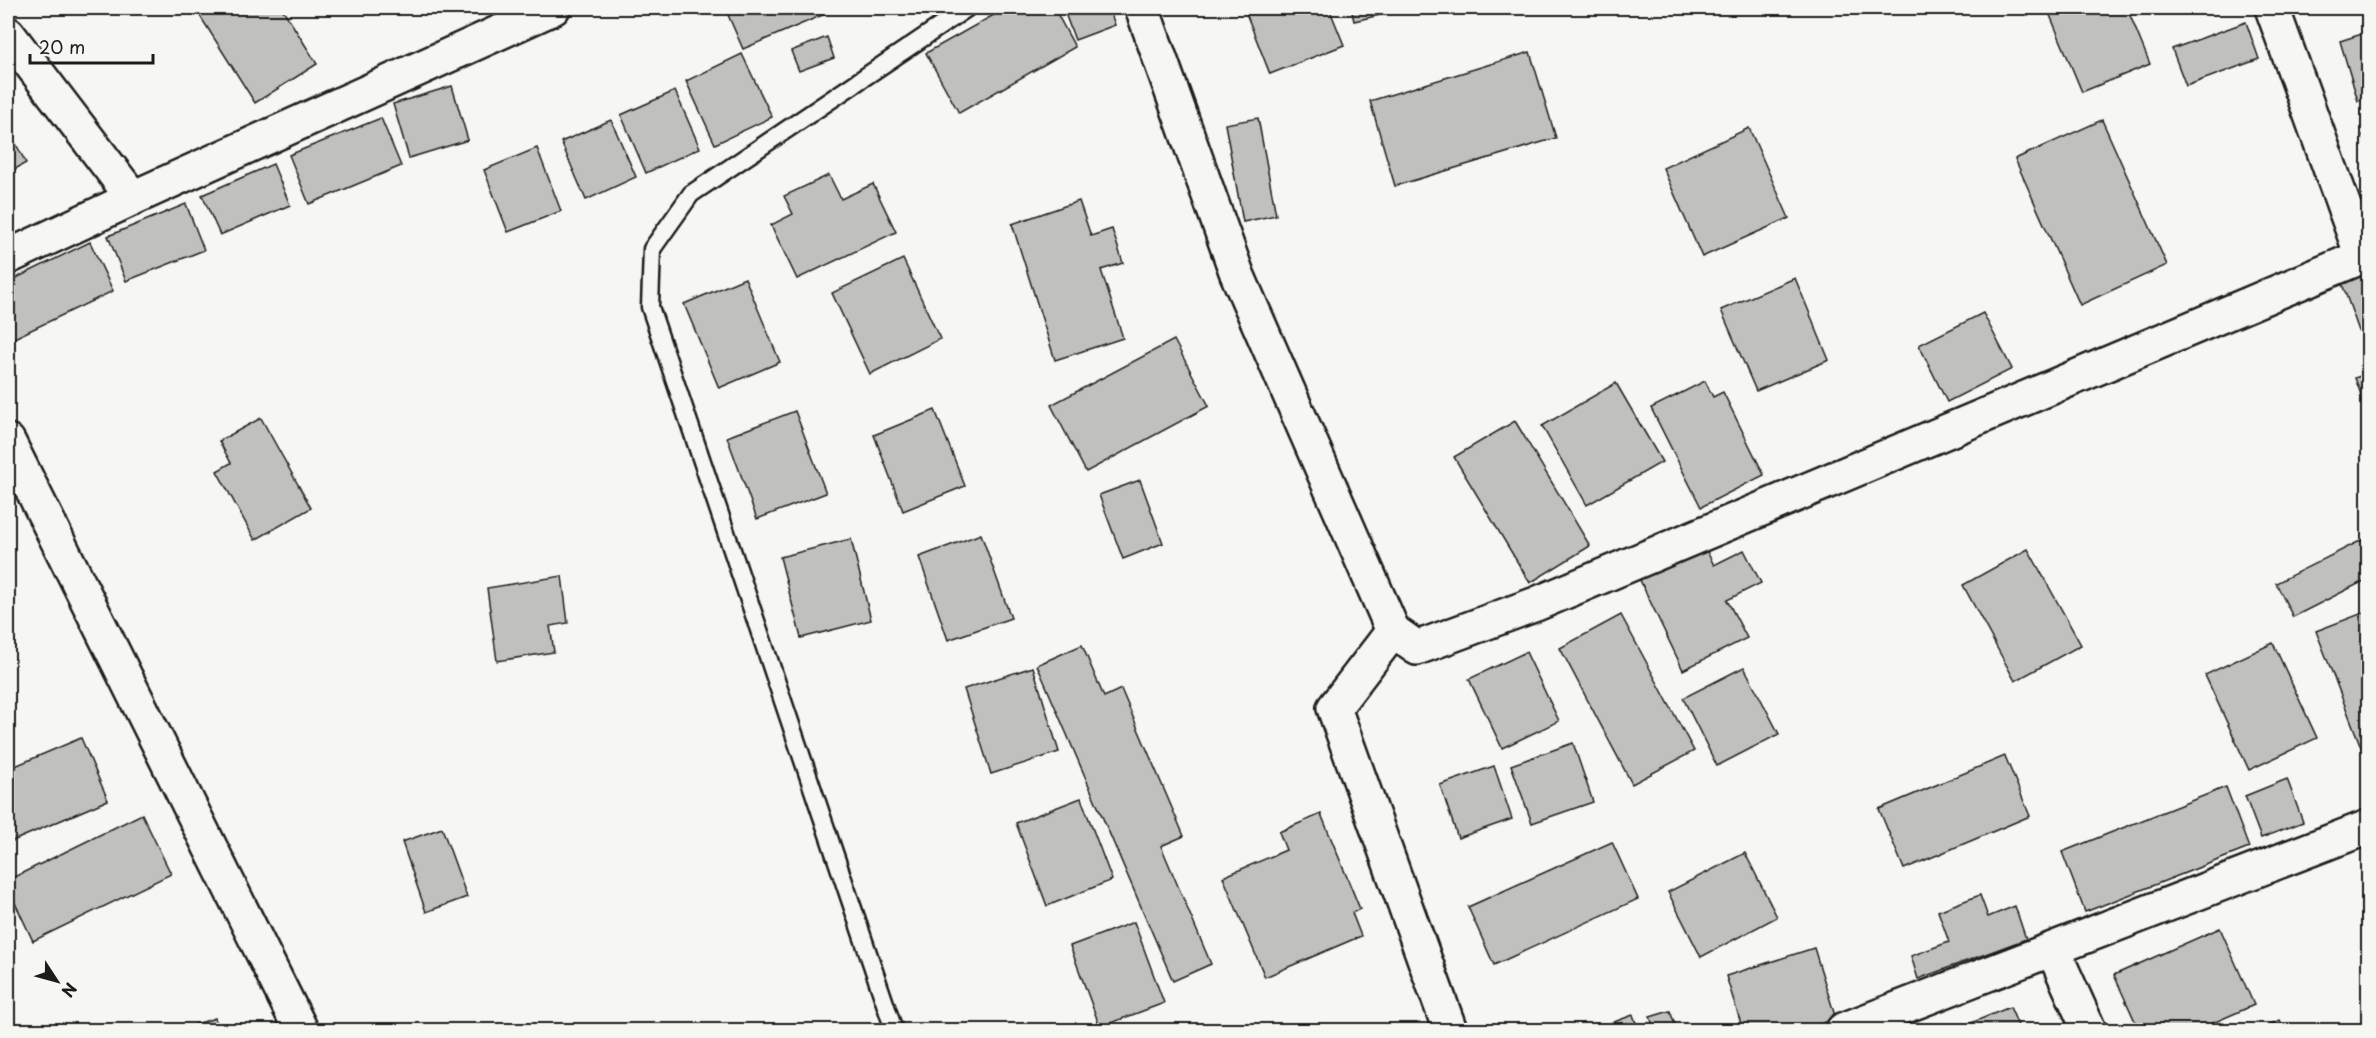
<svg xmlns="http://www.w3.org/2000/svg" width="2376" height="1038" viewBox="0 0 2376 1038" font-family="'Playpen Sans',sans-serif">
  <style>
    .building { fill: #c0c0bd; stroke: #1c1c1c; stroke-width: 1.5 }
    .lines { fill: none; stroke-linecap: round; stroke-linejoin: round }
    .lane-casing { stroke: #1c1c1c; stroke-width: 21 }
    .street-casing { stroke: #1c1c1c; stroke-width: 38 }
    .lane { stroke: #f6f6f2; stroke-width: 16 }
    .street { stroke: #f6f6f2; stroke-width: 33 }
  </style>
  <rect width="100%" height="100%" fill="#f6f6f2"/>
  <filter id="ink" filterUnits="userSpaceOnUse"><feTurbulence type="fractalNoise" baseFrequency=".0167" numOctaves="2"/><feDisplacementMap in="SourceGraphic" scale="12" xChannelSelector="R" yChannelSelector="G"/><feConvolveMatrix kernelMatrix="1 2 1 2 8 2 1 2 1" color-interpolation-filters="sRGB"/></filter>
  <g filter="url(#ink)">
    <g class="building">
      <polygon points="195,8 282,8 317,64 255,103"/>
      <polygon points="725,8 839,8 743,49"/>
      <polygon points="1006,8 1054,8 1075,47 959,113 926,53"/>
      <polygon points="1063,8 1109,8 1115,25 1075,40"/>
      <polygon points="1244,8 1329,8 1344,45 1270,74"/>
      <polygon points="1351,8 1410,8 1354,21"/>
      <polygon points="2047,8 2127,8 2150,64 2082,92"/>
      <polygon points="2246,22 2259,59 2186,86 2172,49"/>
      <polygon points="2368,32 2368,98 2358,101 2340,41"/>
      <polygon points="827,37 834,58 799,71 791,51"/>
      <polygon points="1530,52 1556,138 1395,186 1370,101"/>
      <polygon points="742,54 772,117 715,144 686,81"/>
      <polygon points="452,86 468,140 409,158 393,104"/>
      <polygon points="675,91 700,148 646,173 621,115"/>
      <polygon points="381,118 401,166 309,204 289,155"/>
      <polygon points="1258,118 1276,215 1243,222 1225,124"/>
      <polygon points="611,120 636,177 586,200 561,142"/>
      <polygon points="2102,120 2167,265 2080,305 2015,159"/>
      <polygon points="1749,128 1789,218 1702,257 1663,168"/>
      <polygon points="8,129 26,163 8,173"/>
      <polygon points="2368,134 2368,151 2363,135"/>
      <polygon points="537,148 561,211 508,232 484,170"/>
      <polygon points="273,164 290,205 220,235 202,195"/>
      <polygon points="829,175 841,199 873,184 896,232 797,279 771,225 793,214 784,196"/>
      <polygon points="1079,201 1091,236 1112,229 1123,263 1101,270 1123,338 1055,360 1012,224"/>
      <polygon points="186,204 204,250 126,281 108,236"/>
      <polygon points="90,242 113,291 8,341 8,282"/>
      <polygon points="903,259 940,339 870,374 832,293"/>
      <polygon points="2368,271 2368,356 2341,281"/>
      <polygon points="745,278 780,362 719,388 684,304"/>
      <polygon points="1795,278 1829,360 1756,391 1721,310"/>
      <polygon points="1983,313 2012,369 1947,402 1919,345"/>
      <polygon points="1174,340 1209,406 1086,472 1051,405"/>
      <polygon points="2368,373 2368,414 2355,378"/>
      <polygon points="1705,381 1713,397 1723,392 1764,475 1701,507 1651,408"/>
      <polygon points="1616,383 1662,462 1587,505 1542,426"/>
      <polygon points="935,410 965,486 903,511 874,435"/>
      <polygon points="795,411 826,493 757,519 727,437"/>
      <polygon points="261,418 311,508 255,540 217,471 231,463 219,441"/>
      <polygon points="1515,421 1590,546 1530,583 1454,457"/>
      <polygon points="1140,480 1163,543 1123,559 1099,495"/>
      <polygon points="981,534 1011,618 948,640 919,557"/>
      <polygon points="2368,537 2368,579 2293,617 2276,583"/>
      <polygon points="851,539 871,620 801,638 780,557"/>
      <polygon points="1704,546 1714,565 1744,550 1761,583 1727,600 1747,638 1683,670 1639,578"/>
      <polygon points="2028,549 2081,645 2015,681 1963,585"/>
      <polygon points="562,576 568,623 550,626 554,652 497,661 487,588"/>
      <polygon points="2368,611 2368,765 2316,631"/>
      <polygon points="1621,615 1694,751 1632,784 1560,648"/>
      <polygon points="2273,643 2317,738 2249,770 2205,675"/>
      <polygon points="1082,645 1104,697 1121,689 1184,836 1161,846 1211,964 1173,981 1037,665"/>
      <polygon points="1526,652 1559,721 1502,748 1469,679"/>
      <polygon points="1033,667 1059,752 991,774 964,689"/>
      <polygon points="1744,667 1779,734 1717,766 1683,698"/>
      <polygon points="81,738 108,800 8,843 8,769"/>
      <polygon points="1573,743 1593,802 1532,823 1511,765"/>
      <polygon points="2005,756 2030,816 1904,869 1879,809"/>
      <polygon points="1494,766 1512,819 1458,838 1440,785"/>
      <polygon points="2287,779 2303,822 2261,838 2245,796"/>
      <polygon points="2226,787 2249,848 2085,912 2062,852"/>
      <polygon points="1081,798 1112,880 1047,906 1016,823"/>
      <polygon points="142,814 171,874 33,941 8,888 8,880"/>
      <polygon points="1321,814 1360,909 1352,913 1361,936 1265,977 1223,877 1286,850 1279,832"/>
      <polygon points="442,828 467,897 426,912 402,842"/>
      <polygon points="1612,842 1638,899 1494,965 1468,907"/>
      <polygon points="1745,853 1777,917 1701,957 1668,892"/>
      <polygon points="1980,895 1988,917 2015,906 2026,939 1918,979 1911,956 1949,942 1938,911"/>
      <polygon points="1134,922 1164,1003 1100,1027 1070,946"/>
      <polygon points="2220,928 2254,1005 2197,1030 2139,1030 2114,975"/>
      <polygon points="1814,948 1836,1019 1800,1030 1743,1030 1726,976"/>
      <polygon points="2010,1007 2020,1030 1954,1030"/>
      <polygon points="1670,1011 1677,1030 1655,1030 1650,1017"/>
      <polygon points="1633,1015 1639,1030 1592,1030"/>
      <polygon points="215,1018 219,1030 178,1030"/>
      <polygon points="2280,1020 2285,1030 2257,1030"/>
    </g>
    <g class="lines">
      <g class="lane-casing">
        <polyline id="lane" points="894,1030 650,307 652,249 691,194 967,8"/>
      </g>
      <g class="street-casing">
        <g id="street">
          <polyline points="1142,8 1237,274 1393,631 1334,708 1450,1030"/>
          <polyline points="2272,8 2362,256"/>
          <polyline points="8,34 133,198"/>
          <polyline points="8,257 133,198 553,8"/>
          <polyline points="8,441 301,1030"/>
          <polyline points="1393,631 1417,648 1536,604 2368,254"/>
          <polyline points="2053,950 2089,1030"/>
          <polyline points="1843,1030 2368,827"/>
        </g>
      </g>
      <use href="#lane" class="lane"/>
      <use href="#street" class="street"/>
    </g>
  </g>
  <rect width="2376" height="1038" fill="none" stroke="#f6f6f2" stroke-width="30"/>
  <rect x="15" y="15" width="2346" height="1008" fill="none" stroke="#1c1c1c" stroke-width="2" filter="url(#ink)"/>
  <g transform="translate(57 981) rotate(126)" stroke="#f6f6f2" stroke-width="4.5" paint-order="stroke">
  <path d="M0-4.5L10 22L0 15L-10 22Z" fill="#1c1c1c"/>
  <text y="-9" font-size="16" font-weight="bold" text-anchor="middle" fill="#1c1c1c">N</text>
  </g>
  <path d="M30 54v9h123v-9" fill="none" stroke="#1c1c1c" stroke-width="3"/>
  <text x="39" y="54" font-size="18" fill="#1c1c1c" stroke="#f6f6f2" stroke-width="4.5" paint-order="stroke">20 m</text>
</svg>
